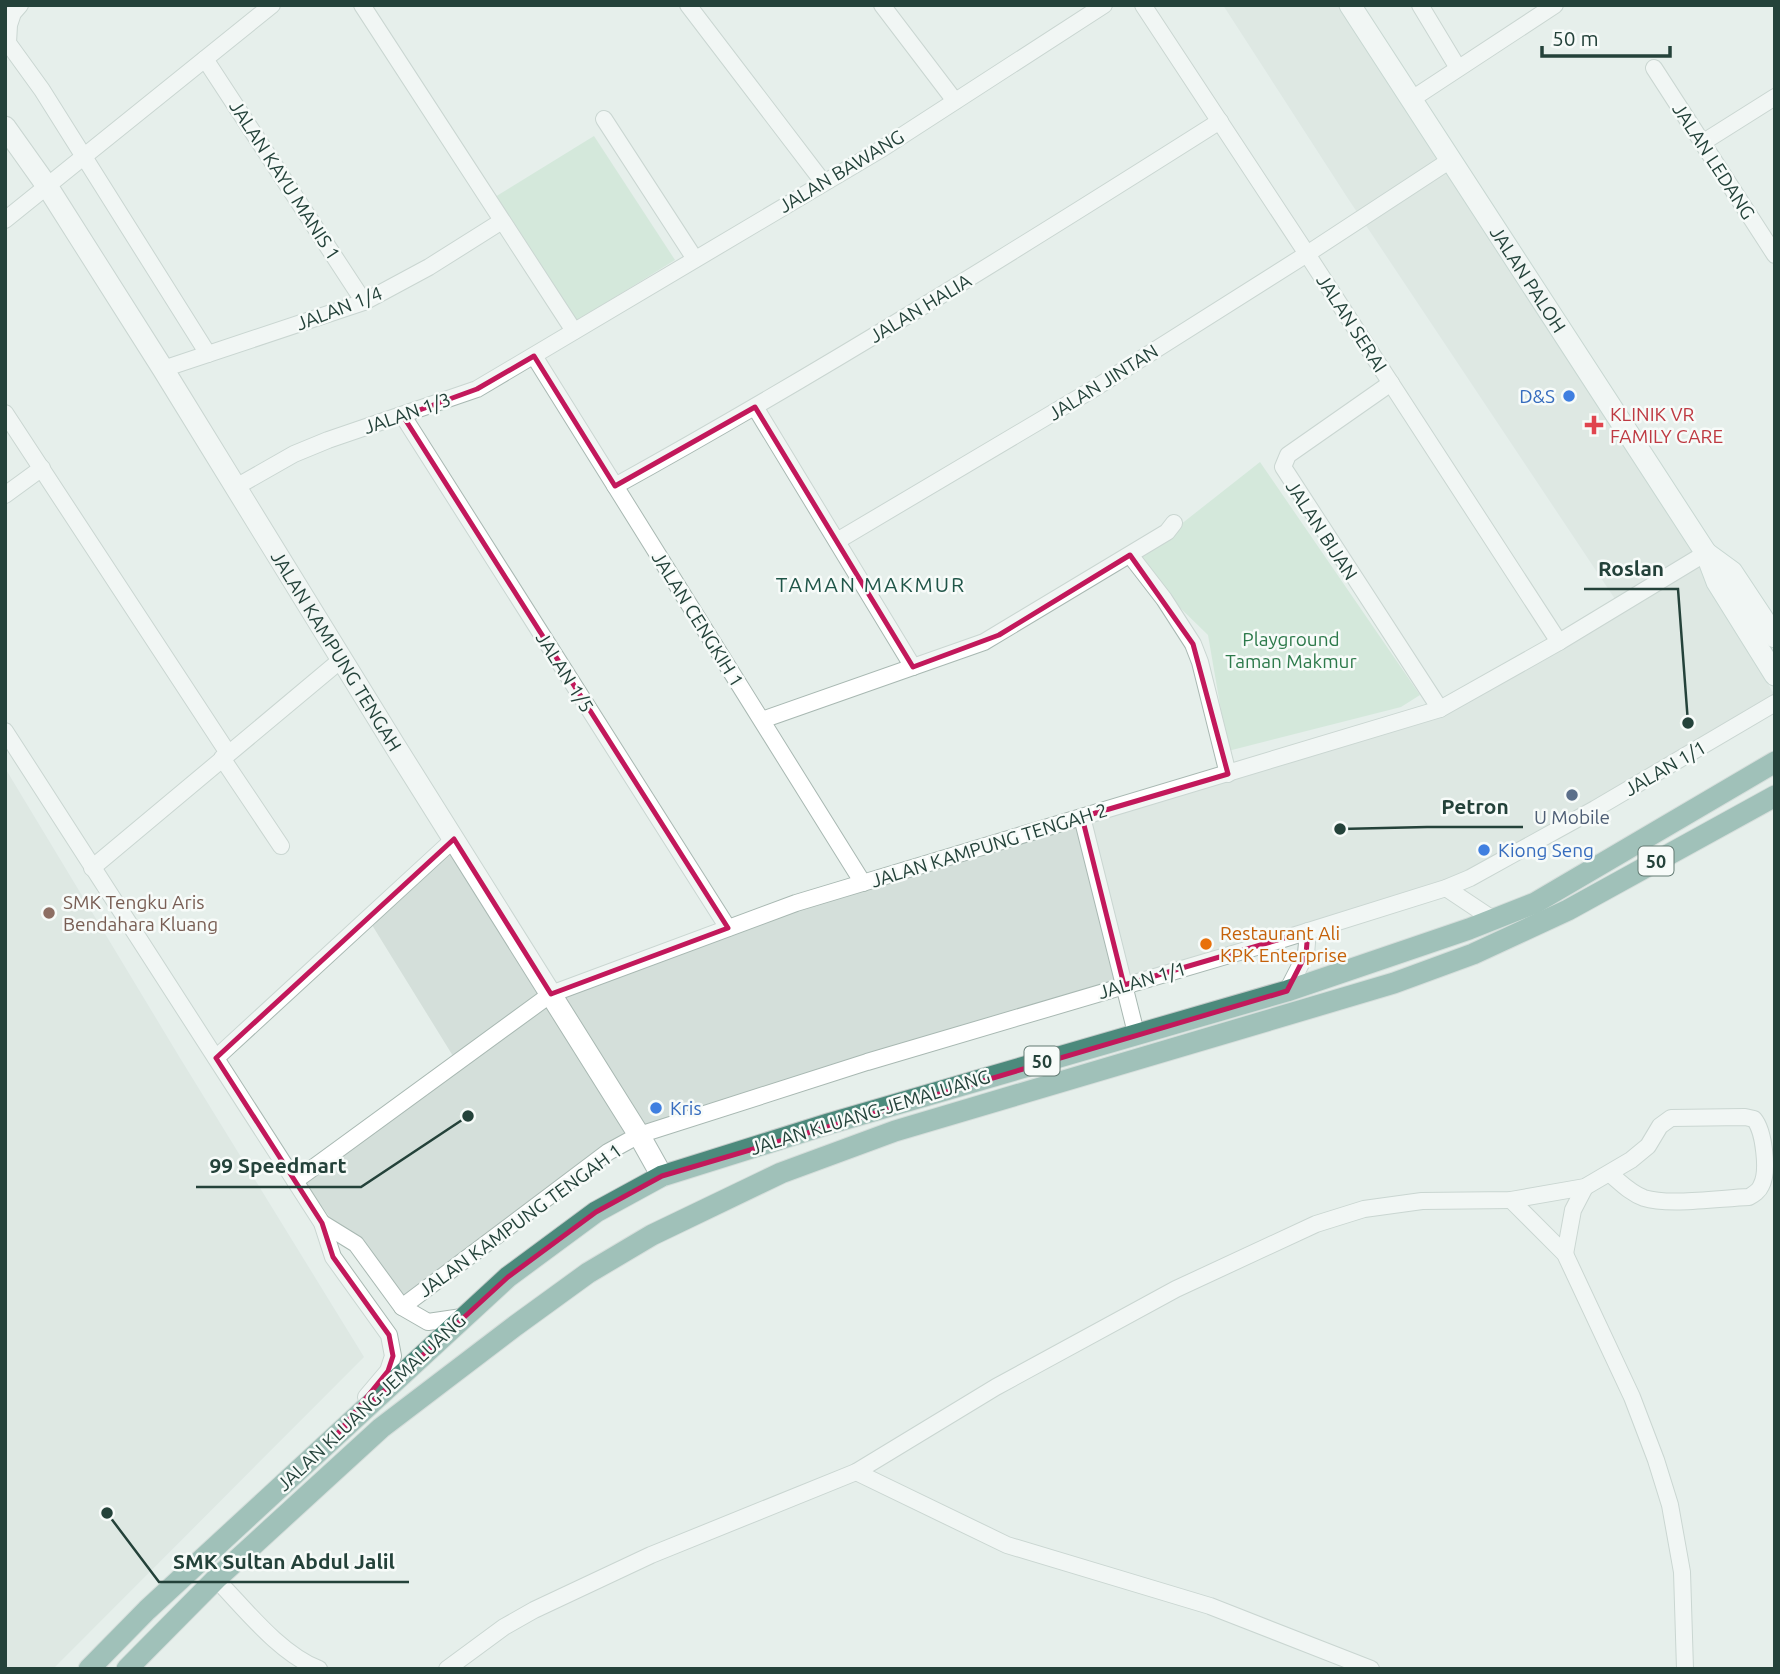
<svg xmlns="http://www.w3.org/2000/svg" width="1780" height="1674" viewBox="0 0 1780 1674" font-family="Ubuntu,sans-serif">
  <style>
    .built { fill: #d4dfda }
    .green { fill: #bfe0c8 }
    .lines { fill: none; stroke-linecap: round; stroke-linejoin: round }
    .minor-casing { stroke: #a8b8b2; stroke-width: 18 }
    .tertiary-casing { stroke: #a8b8b2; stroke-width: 23 }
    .secondary-casing { stroke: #a4bbb3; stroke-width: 23 }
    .trunk-casing { stroke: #c2cac8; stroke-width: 23 }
    .minor { stroke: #fff; stroke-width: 16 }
    .tertiary { stroke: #fff; stroke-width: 21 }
    .secondary { stroke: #fff; stroke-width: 21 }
    .trunk { stroke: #4c8a7c; stroke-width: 21 }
    .marked { fill: none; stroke: #c2185b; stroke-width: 5; stroke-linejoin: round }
    .shop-dot { fill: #3f7fe0; stroke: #f7fbf9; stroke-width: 2.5 }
    .health-dot { fill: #e0444e; stroke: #f7fbf9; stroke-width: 2.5 }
    .service-dot { fill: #5c6f8a; stroke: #f7fbf9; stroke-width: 2.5 }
    .education-dot { fill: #8d6e63; stroke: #f7fbf9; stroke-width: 2.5 }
    .food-dot { fill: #e8710a; stroke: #f7fbf9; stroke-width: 2.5 }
    .labels { text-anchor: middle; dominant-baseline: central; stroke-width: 5; stroke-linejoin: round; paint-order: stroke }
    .shield { fill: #f7fbf9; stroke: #637a73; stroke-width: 2 }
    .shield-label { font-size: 18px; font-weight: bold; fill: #24423a }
    .street-label { font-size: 19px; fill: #24423a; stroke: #f7fbf9 }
    .shop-label { font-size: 19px; fill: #366cbe; stroke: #f7fbf9; text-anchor: start }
    .health-label { font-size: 19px; fill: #be3a42; stroke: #f7fbf9; text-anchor: start }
    .park-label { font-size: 19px; fill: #2d7a4b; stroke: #f7fbf9 }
    .service-label { font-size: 19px; fill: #4e5e75; stroke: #f7fbf9 }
    .education-label { font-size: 19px; fill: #785e54; stroke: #f7fbf9; text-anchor: start }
    .food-label { font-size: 19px; fill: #c56008; stroke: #f7fbf9; text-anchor: start }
    .neighbourhood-label { font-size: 21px; letter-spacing: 2px; fill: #1f5548; stroke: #f7fbf9 }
    .leader { fill: none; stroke: #24423a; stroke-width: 2.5 }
    .callout-dot { fill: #24423a; stroke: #f7fbf9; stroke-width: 2.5 }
    .callout-label { font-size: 21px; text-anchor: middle; font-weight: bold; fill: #24423a; stroke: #f7fbf9; stroke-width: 5; stroke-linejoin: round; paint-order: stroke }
  </style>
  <rect width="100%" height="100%" fill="#e6efeb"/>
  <g class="built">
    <polygon points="1223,5 1338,5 1678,527 1775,696 1485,877 651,1138 610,1158 401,1315 296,1171 453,1056 372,925 450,852 564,996 802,908 1394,731 1443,714 1623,611 1347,197"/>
    <polygon points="5,768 180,1058 364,1357 53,1669 5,1669"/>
  </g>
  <g class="green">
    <polygon points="594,136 675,260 573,323 495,197"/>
    <polygon points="1260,462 1420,695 1401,707 1228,751 1208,635 1133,562"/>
  </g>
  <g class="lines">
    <g class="minor-casing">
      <g id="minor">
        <polyline points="20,5 13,13 9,25 8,43 42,90 208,354"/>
        <polyline points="362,5 574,331"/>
        <polyline points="688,5 823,182"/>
        <polyline points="882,5 955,101"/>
        <polyline points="1143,5 1307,254 1559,642"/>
        <polyline points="1420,5 1458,68"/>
        <polyline points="205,59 364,302"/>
        <polyline points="1654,68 1775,255"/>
        <polyline points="1412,99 1555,5"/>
        <polyline points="604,119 695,259"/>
        <polyline points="1702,143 1775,97"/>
        <polyline points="5,220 272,5"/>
        <polyline points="534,356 863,883"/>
        <polyline points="163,369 364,302 429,267 502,221"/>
        <polyline points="1391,383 1288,455 1283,467 1440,709"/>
        <polyline points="755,407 913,667"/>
        <polyline points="5,413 228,753"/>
        <polyline points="403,416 728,928"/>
        <path d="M615 486C821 372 1021 247 1220 121"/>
        <polyline points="236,487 294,454 328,440 477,389 883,148 1104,5"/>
        <polyline points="5,495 42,468"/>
        <polyline points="837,541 1095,388 1307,254 1452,159"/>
        <polyline points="1130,555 1164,599 1193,644 1200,662 1228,774"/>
        <polyline points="762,720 984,642 1167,532 1174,523"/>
        <polyline points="5,731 322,1223 333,1257 389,1335 393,1356 388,1371 366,1397"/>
        <polyline points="222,758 281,846"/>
        <polyline points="1082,817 1136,1033"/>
        <polyline points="92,868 342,659"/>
        <polyline points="1446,888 1494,920"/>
        <polyline points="1287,991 1306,954 1308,931"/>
        <polyline points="216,1058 454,839"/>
        <polyline points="295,1181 551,994 796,903 1440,709 1559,642 1706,553"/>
        <polyline points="1511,1200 1565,1254 1632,1397 1656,1460 1670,1505 1682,1572 1685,1669"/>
        <polyline points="322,1223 356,1244 402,1307 428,1322 462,1317"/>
        <polyline points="1565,1254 1573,1210 1585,1187"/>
        <polyline points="402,1307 608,1152 639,1135 867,1062 1280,940 1446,888 1470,878 1595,809 1775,703"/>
        <polyline points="856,1472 1007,1545 1210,1606 1371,1669"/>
        <path d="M216 1579C245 1609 280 1654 319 1669"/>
        <path d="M447 1669 504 1627 534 1610 651 1555 856 1472 996 1387 1176 1289 1316 1224 1364 1209 1422 1201 1511 1200 1585 1187 1631 1160 1648 1146 1660 1126 1671 1118 1745 1117 1754 1119C1764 1131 1769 1172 1761 1186 1759 1191 1754 1194 1749 1197 1721 1198 1669 1206 1644 1198 1630 1193 1620 1182 1609 1173"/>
      </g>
    </g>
    <g class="tertiary-casing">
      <g id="tertiary">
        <path id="s1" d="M5 127 47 186 163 369 395 746 639 1135 662 1176"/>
      </g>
    </g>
    <g class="secondary-casing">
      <g id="secondary">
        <path id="s2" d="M1350 5 1706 553 1717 582 1775 675"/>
        <polyline points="1706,553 1732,572 1775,637"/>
      </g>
    </g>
    <g class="trunk-casing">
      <g id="trunk">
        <polyline points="89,1669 147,1610 508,1277 596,1212 662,1176 828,1124 1287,991 1469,929 1535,903 1775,762"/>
        <polyline points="127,1669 216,1579 381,1428 515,1326 588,1273 652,1235 781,1173 895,1131 1394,983 1473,954 1568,910 1775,796"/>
      </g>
    </g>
    <use href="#minor" class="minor"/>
    <use href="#tertiary" class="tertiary"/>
    <use href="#secondary" class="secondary"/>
    <use href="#trunk" class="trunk"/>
  </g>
  <path d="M0 0H1780V1674H0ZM534 356 615 486 755 407 913 667 999 635 1130 555 1193 644 1228 774 1082 817 1124 985 1308 931 1306 954 1287 991 662 1176 596 1212 508 1277 338 1433 388 1371 393 1356 389 1335 333 1257 322 1223 216 1058 454 839 551 994 728 928 403 416 477 389Z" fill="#e6efeb" fill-opacity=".55" fill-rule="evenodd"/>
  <path class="marked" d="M534 356 615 486 755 407 913 667 999 635 1130 555 1193 644 1228 774 1082 817 1124 985 1308 931 1306 954 1287 991 662 1176 596 1212 508 1277 338 1433 388 1371 393 1356 389 1335 333 1257 322 1223 216 1058 454 839 551 994 728 928 403 416 477 389Z"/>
  <g class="shop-dot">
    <circle cx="1569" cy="396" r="7"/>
    <circle cx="1484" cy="850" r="7"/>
    <circle cx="656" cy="1108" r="7"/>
  </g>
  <path class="health-dot" d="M1590.5 414.5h7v7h7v7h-7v7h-7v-7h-7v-7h7z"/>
  <circle class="service-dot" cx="1572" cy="795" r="7"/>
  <circle class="education-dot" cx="49" cy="913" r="7"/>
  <circle class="food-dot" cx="1206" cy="944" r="7"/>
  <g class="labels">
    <g class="shield">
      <rect x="1638.5" y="846.5" width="35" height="29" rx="5"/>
      <rect x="1024.5" y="1046.5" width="35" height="29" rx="5"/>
    </g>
    <g class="shield-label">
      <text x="1656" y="861">50</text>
      <text x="1042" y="1061">50</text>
    </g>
    <g class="street-label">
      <text transform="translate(1714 161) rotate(57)">JALAN LEDANG</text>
      <text transform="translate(841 171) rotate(-31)">JALAN BAWANG</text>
      <text transform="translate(285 180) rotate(57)">JALAN KAYU MANIS 1</text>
      <text stroke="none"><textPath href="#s2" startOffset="327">JALAN PALOH</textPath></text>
      <text transform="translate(339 308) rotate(-21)">JALAN 1/4</text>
      <text transform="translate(920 308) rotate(-31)">JALAN HALIA</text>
      <text transform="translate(1352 323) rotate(57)">JALAN SERAI</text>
      <text transform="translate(1103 382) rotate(-32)">JALAN JINTAN</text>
      <text transform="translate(407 413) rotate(-19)">JALAN 1/3</text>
      <text transform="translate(1322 530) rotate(57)">JALAN BIJAN</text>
      <text transform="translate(698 619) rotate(58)">JALAN CENGKIH 1</text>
      <text stroke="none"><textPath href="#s1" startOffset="620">JALAN KAMPUNG TENGAH</textPath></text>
      <text transform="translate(565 672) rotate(58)">JALAN 1/5</text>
      <text transform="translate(1665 768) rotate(-30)">JALAN 1/1</text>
      <text transform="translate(989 845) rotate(-17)">JALAN KAMPUNG TENGAH 2</text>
      <text transform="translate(1142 980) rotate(-16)">JALAN 1/1</text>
      <text transform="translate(870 1112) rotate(-17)">JALAN KLUANG-JEMALUANG</text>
      <text transform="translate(520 1220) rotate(-36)">JALAN KAMPUNG TENGAH 1</text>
      <text transform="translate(371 1402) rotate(-43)">JALAN KLUANG-JEMALUANG</text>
    </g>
    <g class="shop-label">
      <text x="1555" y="396" text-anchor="end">D&amp;S</text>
      <text x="1498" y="850">Kiong Seng</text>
      <text x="670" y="1108">Kris</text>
    </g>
    <g class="health-label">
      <text x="1610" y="414">KLINIK VR<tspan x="1610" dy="22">FAMILY CARE</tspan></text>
    </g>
    <g class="park-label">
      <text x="1291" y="639">Playground<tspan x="1291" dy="22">Taman Makmur</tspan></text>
    </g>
    <g class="service-label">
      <text x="1572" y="817">U Mobile</text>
    </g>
    <g class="education-label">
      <text x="63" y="902">SMK Tengku Aris<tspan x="63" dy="22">Bendahara Kluang</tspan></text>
    </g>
    <g class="food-label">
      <text x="1220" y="933">Restaurant Ali<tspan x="1220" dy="22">KPK Enterprise</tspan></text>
    </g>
    <g class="neighbourhood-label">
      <text x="871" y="584">TAMAN MAKMUR</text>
    </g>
  </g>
  <path class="leader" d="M1688 723L1678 589H1584M1340 829L1427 827H1523M468 1116L361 1187H196M107 1513L159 1582H409"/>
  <g class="callout-dot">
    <circle cx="1688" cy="723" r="7"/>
    <circle cx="1340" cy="829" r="7"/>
    <circle cx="468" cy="1116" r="7"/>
    <circle cx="107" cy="1513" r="7"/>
  </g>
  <g class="callout-label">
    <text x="1631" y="576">Roslan</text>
    <text x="1475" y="814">Petron</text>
    <text x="278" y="1173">99 Speedmart</text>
    <text x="284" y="1569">SMK Sultan Abdul Jalil</text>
  </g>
  <rect width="1780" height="1674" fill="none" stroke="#24423a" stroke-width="14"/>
  <path d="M1542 46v10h128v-10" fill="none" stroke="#24423a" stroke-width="3.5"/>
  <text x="1552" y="46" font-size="21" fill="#24423a" stroke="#f7fbf9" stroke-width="5" paint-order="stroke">50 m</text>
</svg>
